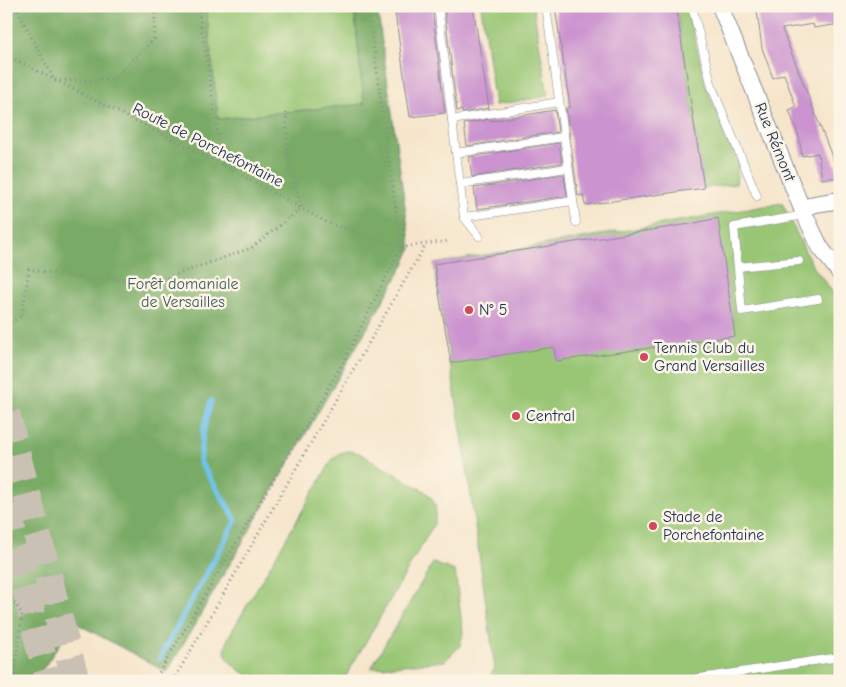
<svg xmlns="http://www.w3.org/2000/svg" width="846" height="687" viewBox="0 0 846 687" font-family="'Comic Neue',sans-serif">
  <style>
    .green { fill: #99c674; stroke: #5a7a69 }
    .forest { fill: #7aab66; stroke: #4a6d62 }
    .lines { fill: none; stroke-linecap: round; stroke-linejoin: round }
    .stream { stroke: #70c3ec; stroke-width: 5.5 }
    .building { fill: #cb93cf }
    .motorway-tunnel { stroke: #cac1b5; stroke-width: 28; stroke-dasharray: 28 14; stroke-linecap: butt }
    .service-casing { stroke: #888a94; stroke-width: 9 }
    .minor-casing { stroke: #888a94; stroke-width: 18 }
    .path { stroke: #888a94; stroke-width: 3; stroke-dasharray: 1 4; stroke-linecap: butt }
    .service { stroke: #fff; stroke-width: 8 }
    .minor { stroke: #fff; stroke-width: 16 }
    .poi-dot { fill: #d1495b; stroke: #fcf5e5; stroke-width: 2 }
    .labels { text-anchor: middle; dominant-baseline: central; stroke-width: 5; stroke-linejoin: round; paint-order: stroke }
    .street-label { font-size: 16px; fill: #1b2f5e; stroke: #fcf5e5 }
    .park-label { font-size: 16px; fill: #415c65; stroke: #fcf5e5 }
    .poi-label { font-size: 16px; fill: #1b2f5e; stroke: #fcf5e5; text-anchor: start }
  </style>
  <rect width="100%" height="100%" fill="#fcf5e5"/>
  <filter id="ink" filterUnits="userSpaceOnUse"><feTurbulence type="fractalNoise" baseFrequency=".02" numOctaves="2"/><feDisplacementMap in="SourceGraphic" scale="10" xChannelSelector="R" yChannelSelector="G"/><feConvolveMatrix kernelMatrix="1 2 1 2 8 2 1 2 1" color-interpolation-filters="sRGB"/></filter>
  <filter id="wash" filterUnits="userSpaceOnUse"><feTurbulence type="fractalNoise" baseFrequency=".0096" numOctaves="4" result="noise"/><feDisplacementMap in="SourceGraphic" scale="20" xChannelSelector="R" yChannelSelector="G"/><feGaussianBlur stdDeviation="1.12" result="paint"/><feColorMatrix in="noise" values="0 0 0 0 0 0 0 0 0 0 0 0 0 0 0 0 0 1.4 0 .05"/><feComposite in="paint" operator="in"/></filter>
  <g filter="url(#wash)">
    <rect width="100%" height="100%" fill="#f6e5cb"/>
    <g class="green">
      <polygon points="206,6 354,6 364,104 218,119"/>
      <polygon points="481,6 533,6 548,96 495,105"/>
      <polygon points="676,6 687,6 706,87 738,163 736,184 704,188"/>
      <polygon points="782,203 812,265 840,302 840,681 486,681 495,668 466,461 434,264"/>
      <path d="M349 451 359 453 426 492C437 503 437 509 434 524L343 681H258L238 669 228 660 225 651 228 638 332 460 340 453Z"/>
      <polygon points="433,563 455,571 463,633 460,646 445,661 371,668"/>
    </g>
    <polygon class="forest" points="6,6 206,6 218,119 364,104 354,6 377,6 411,249 404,265 167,672 74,622 35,681 6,681"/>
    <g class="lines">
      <polyline class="stream" points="160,658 236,520 200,462 203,432 211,401"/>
    </g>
    <g id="blocks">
      <g class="building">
        <polygon points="394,6 432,6 445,113 410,117"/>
        <polygon points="444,6 473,6 489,108 462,113 462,110 457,111"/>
        <polygon points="555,6 676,6 704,188 585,205 583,195 578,196 566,108 570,107"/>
        <polygon points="790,6 840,6 840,24 814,28 813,24 782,29 840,177 822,179 818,153 802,156 799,137 789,110 796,107 784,74 773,78 762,48 757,11"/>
        <polygon points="555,110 558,132 467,146 464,124 490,119 490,121"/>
        <polygon points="559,143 562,163 472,177 469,157"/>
        <polygon points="564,174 567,196 477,209 474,188"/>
        <polygon points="718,218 735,336 556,361 554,347 451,363 434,264 690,224"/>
      </g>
    </g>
  </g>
  <g filter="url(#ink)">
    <use href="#blocks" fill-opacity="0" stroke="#888a94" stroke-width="1"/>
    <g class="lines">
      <g class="motorway-tunnel">
        <polyline points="6,413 63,634 76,681"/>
        <polyline points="6,506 39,644 50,681"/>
      </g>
      <g class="service-casing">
        <g id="service">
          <polyline points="438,6 464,217 479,236"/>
          <polyline points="546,6 576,222"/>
          <polyline points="692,6 712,87 757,196"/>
          <polyline points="452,120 559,102"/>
          <polyline points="456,153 564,137"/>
          <polyline points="460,184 568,168"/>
          <polyline points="805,215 734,227 742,311 818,299"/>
          <polyline points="464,217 573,201"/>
          <polyline points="738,267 799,261"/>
          <polyline points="680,681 840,657"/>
        </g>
      </g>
      <g class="minor-casing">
        <g id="minor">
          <polyline points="720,6 802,209 820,247 840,273"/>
          <polyline points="802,209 815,204 840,200"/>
        </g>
      </g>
      <g class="path">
        <polyline points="15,6 55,81 113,79 154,39 155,6"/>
        <polyline points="198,6 223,165"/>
        <polyline points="6,55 223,165 326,222 401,247 449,241"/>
        <polyline points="6,325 22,316 29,269 84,279 164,279 251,248 302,208 288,157 286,112"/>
        <polyline points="6,590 22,614 13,681"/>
        <polyline points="154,681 344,361 401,247 368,6"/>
        <polyline points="173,681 426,244"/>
      </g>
      <use href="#service" class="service"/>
      <use href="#minor" class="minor"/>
    </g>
  </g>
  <g class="poi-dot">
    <circle cx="469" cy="310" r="5"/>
    <circle cx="644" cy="357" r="5"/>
    <circle cx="516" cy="416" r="5"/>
    <circle cx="653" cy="526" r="5"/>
  </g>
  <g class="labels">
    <g class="street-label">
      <text transform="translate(775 142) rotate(68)">Rue Rémont</text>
      <text transform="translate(208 145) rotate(27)">Route de Porchefontaine</text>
    </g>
    <g class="park-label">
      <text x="183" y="284">Forêt domaniale<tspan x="183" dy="18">de Versailles</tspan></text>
    </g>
    <g class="poi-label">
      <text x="479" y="310">N° 5</text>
      <text x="654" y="348">Tennis Club du<tspan x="654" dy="18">Grand Versailles</tspan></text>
      <text x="526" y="416">Central</text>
      <text x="663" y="517">Stade de<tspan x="663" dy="18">Porchefontaine</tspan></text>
    </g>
  </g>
  <rect width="846" height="687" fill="none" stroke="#fcf5e5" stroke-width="25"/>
</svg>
